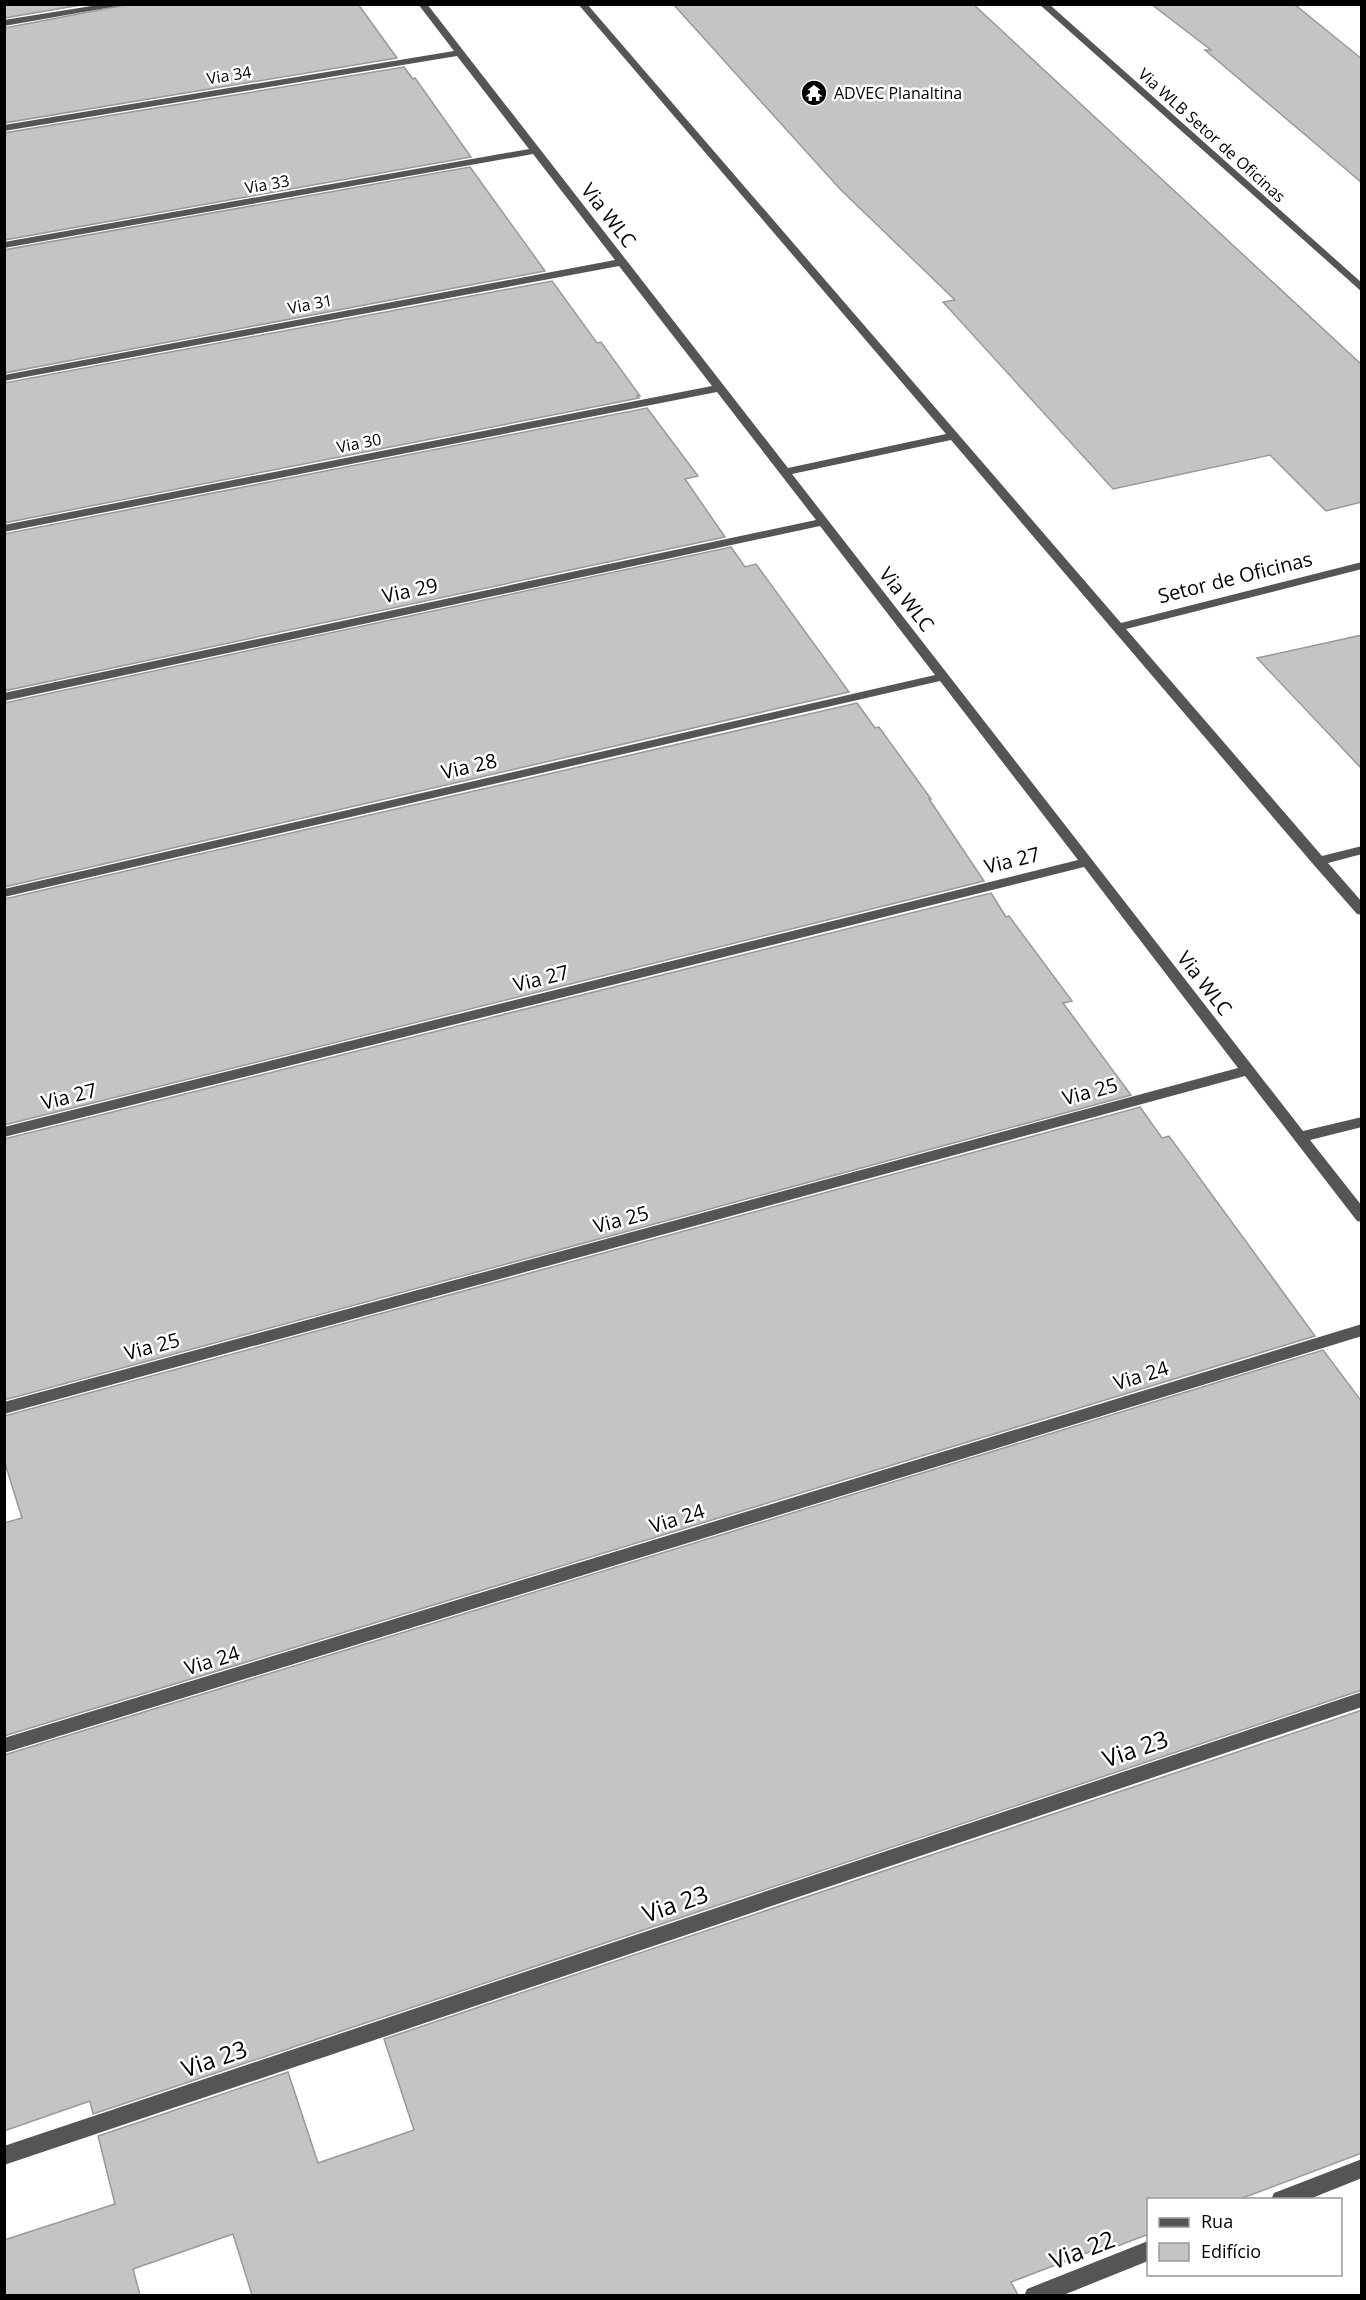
<svg xmlns="http://www.w3.org/2000/svg" width="1366" height="2300" viewBox="0 0 1366 2300" font-family="'Open Sans',sans-serif">
  <style>
    .building { fill: #c4c4c4; stroke: #999; stroke-width: 1.5 }
    .lines { fill: none; stroke-linecap: round; stroke-linejoin: round }
    .minor { fill: #555; fill-rule: evenodd }
    .labels { text-anchor: middle; dominant-baseline: central; stroke-width: 5; stroke-linejoin: round; paint-order: stroke }
    .far-street-label { font-size: 16px; fill: #000; stroke: #fff }
    .far-poi-label { font-size: 16px; fill: #000; stroke: #fff; text-anchor: start }
    .street-label { font-size: 20px; fill: #000; stroke: #fff }
    .near-street-label { font-size: 24px; fill: #000; stroke: #fff }
  </style>
  <rect width="100%" height="100%" fill="#fff"/>
  <g class="building">
    <polygon points="4,4 87,4 4,18"/>
    <polygon points="131,4 358,4 397,58 4,123 4,28"/>
    <polygon points="673,4 973,4 1362,365 1362,502 1326,511 1270,455 1113,489 943,302 955,300 840,189"/>
    <polygon points="1151,4 1294,4 1362,59 1362,183 1205,50 1211,50"/>
    <polygon points="404,67 413,79 415,78 471,157 4,240 4,133"/>
    <polygon points="470,167 545,271 4,373 4,250"/>
    <polygon points="552,281 597,343 601,342 640,396 637,396 639,398 4,523 4,383"/>
    <polygon points="647,408 698,476 685,479 725,537 4,691 4,534"/>
    <polygon points="731,547 745,567 756,564 849,692 4,887 4,703"/>
    <polygon points="1362,635 1362,769 1257,658"/>
    <polygon points="857,703 875,728 879,727 931,799 929,799 984,881 4,1125 4,899"/>
    <polygon points="991,893 1006,917 1009,916 1072,1001 1063,1003 1131,1095 4,1400 4,1139"/>
    <polygon points="1140,1107 1162,1138 1169,1136 1315,1336 4,1736 4,1523 22,1518 4,1460 4,1416"/>
    <polygon points="1323,1350 1362,1402 1362,1690 93,2114 90,2101 4,2131 4,1755"/>
    <polygon points="1362,1710 1362,2153 1240,2199 1149,2199 1149,2234 1107,2250 1105,2246 1011,2282 1018,2295 252,2295 233,2234 133,2269 140,2295 4,2295 4,2240 115,2204 98,2136 288,2072 318,2163 414,2130 384,2039"/>
  </g>
  <g class="lines">
    <g class="minor">
      <polygon points="104,4 129,4 4,26 4,20"/>
      <polygon points="418,4 427,4 788,468 946,434 578,4 587,4 1121,623 1362,562 1362,569 1126,629 1322,856 1362,846 1362,854 1328,863 1362,902 1362,915 1357,914 1313,864 951,440 792,474 1303,1131 1362,1117 1362,1127 1310,1140 1362,1206 1362,1222 1357,1221 1245,1076 4,1414 4,1402 1238,1068 1084,867 4,1137 4,1127 1078,860 940,681 4,897 4,889 935,675 820,526 4,701 4,693 816,520 717,392 4,532 4,525 712,386 619,266 4,381 4,375 615,260 533,154 4,248 4,242 529,149 457,56 4,131 4,125 454,51"/>
      <polygon points="1039,4 1049,4 1362,283 1362,292"/>
      <polygon points="1362,1324 1362,1336 4,1753 4,1738"/>
      <polygon points="1362,1692 1362,1707 4,2165 4,2146"/>
      <polygon points="1362,2159 1362,2178 1307,2200 1271,2200 1274,2193"/>
      <polygon points="1148,2241 1148,2261 1061,2296 1024,2296 1027,2289"/>
    </g>
  </g>
  <defs>
    <g id="temple-disc" transform="scale(1.35)"><circle r="9.5" fill="#000" stroke="#fff"/><path d="M0-6L5-2H3V0L6.5 2.5H4V6H1.5V3h-3V6H-4V2.5H-6.5L-3 0V-2H-5Z" fill="#fff"/></g>
  </defs>
  <g fill-rule="evenodd">
    <use href="#temple-disc" x="814" y="93"/>
  </g>
  <g class="labels">
    <g class="far-street-label">
      <text transform="translate(229 75) rotate(-9)">Via 34</text>
      <text transform="translate(1212 135) rotate(42)">Via WLB Setor de Oficinas</text>
      <text transform="translate(267 184) rotate(-10)">Via 33</text>
      <text transform="translate(310 304) rotate(-11)">Via 31</text>
      <text transform="translate(359 443) rotate(-11)">Via 30</text>
    </g>
    <g class="far-poi-label">
      <text x="834" y="93">ADVEC Planaltina</text>
    </g>
    <g class="street-label">
      <text transform="translate(609 215) rotate(52)">Via WLC</text>
      <text transform="translate(1235 577) rotate(-14)">Setor de Oficinas</text>
      <text transform="translate(410 590) rotate(-12)">Via 29</text>
      <text transform="translate(907 599) rotate(52)">Via WLC</text>
      <text transform="translate(469 766) rotate(-13)">Via 28</text>
      <text transform="translate(1012 860) rotate(-14)">Via 27</text>
      <text transform="translate(541 978) rotate(-14)">Via 27</text>
      <text transform="translate(1205 983) rotate(52)">Via WLC</text>
      <text transform="translate(1090 1091) rotate(-15)">Via 25</text>
      <text transform="translate(69 1096) rotate(-14)">Via 27</text>
      <text transform="translate(621 1219) rotate(-15)">Via 25</text>
      <text transform="translate(152 1346) rotate(-15)">Via 25</text>
      <text transform="translate(1141 1375) rotate(-17)">Via 24</text>
      <text transform="translate(677 1518) rotate(-17)">Via 24</text>
      <text transform="translate(212 1660) rotate(-17)">Via 24</text>
    </g>
    <g class="near-street-label">
      <text transform="translate(1135 1748) rotate(-19)">Via 23</text>
      <text transform="translate(675 1903) rotate(-19)">Via 23</text>
      <text transform="translate(214 2058) rotate(-19)">Via 23</text>
      <text transform="translate(1082 2249) rotate(-21)">Via 22</text>
    </g>
  </g>
  <rect width="1366" height="2300" fill="none" stroke="#000000" stroke-width="12"/>
  <rect x="1147" y="2198" width="195" height="78" fill="#ffffff" stroke="#999999" stroke-width="1.5"/>
  <rect x="1159" y="2218" width="30" height="9" fill="#555555" stroke="#999999" stroke-width="1.5"/>
  <text x="1201" y="2228" font-size="18" fill="#000000">Rua</text>
  <rect x="1159" y="2243" width="30" height="18" fill="#c4c4c4" stroke="#999999" stroke-width="1.5"/>
  <text x="1201" y="2258" font-size="18" fill="#000000">Edifício</text>
</svg>
